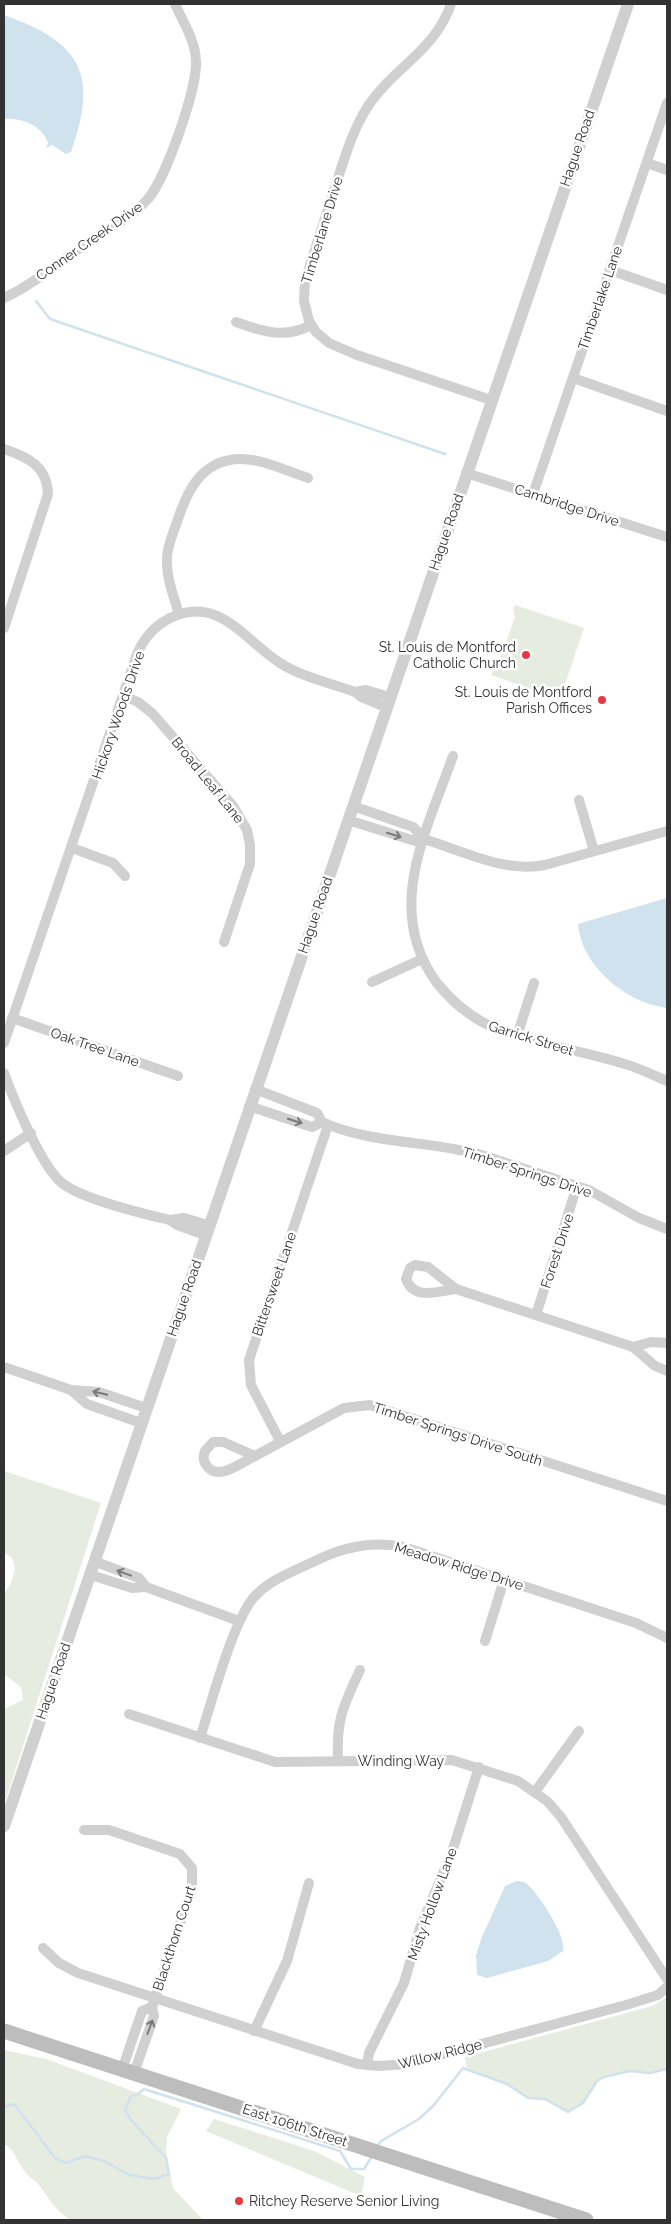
<svg xmlns="http://www.w3.org/2000/svg" width="671" height="2224" viewBox="0 0 671 2224" font-family="Raleway,sans-serif">
  <style>
    .green { fill: #e6ecdf }
    .water { fill: #cfe2ee }
    .lines { fill: none; stroke-linecap: round; stroke-linejoin: round }
    .stream { stroke: #cfe2ee; stroke-width: 2.5 }
    .minor { stroke: #d0d0d0; stroke-width: 10 }
    .tertiary { stroke: #d0d0d0; stroke-width: 12 }
    .secondary { stroke: #bdbdbd; stroke-width: 15 }
    .oneway { stroke: #7a7a7a }
    .poi-dot { fill: #e63946; stroke: #fff; stroke-width: 2 }
    .labels { text-anchor: middle; dominant-baseline: central; stroke-width: 5; stroke-linejoin: round; paint-order: stroke }
    .street-label { font-size: 14px; fill: #333; stroke: #fff }
    .poi-label { font-size: 14px; fill: #333; stroke: #fff; text-anchor: end }
  </style>
  <rect width="100%" height="100%" fill="#fff"/>
  <g class="green">
    <polygon points="515,605 584,628 560,699 491,675 503,651 515,617 513,610"/>
    <polygon points="4,1471 101,1503 4,1805 4,1709 23,1700 21,1687 4,1674 4,1594 11,1583 15,1569 12,1558 4,1552"/>
    <polygon points="667,1997 667,2069 650,2073 630,2071 604,2077 597,2081 583,2103 568,2112 545,2099 528,2098 512,2086 467,2068 465,2057 652,2006"/>
    <path d="M4 2050 46 2059 181 2109 167 2137 166 2151 173 2188 203 2220H71C56 2212 49 2198 39 2185 35 2180 29 2177 25 2172 17 2162 15 2149 4 2144Z"/>
    <polygon points="214,2119 314,2151 365,2177 361,2196 206,2131"/>
  </g>
  <g class="water">
    <path d="M4 15C81 42 99 74 71 152L66 154 52 145 46 148 48 143C43 126 21 117 4 119Z"/>
    <path d="M667 898V1008C663 1007 660 1007 656 1006 620 997 581 963 578 924Z"/>
    <path d="M516 1881C520 1881 523 1881 527 1884 538 1893 567 1937 563 1951L548 1961 487 1978 477 1975 476 1955 482 1937 505 1886Z"/>
  </g>
  <g class="lines">
    <g class="stream">
      <polyline points="36,301 50,319 445,454"/>
      <polyline points="4,2107 14,2104 55,2158 66,2163 85,2156 104,2161 129,2175 155,2179 169,2174 166,2158 131,2120 125,2110 131,2096 137,2095 144,2089 340,2151 351,2169 364,2169 372,2156"/>
      <polyline points="377,2146 381,2141 419,2119 434,2105 463,2068 507,2084 528,2098 545,2099 568,2112 583,2103 597,2081 604,2077 630,2071 650,2073 667,2069"/>
    </g>
    <g class="minor">
      <path d="M451 4C435 51 394 67 368 106 352 131 344 160 335 187 325 219 315 250 305 281L304 301 309 321 316 332 329 343 357 355 491 400"/>
      <polyline points="647,163 667,170"/>
      <polyline points="610,270 667,290"/>
      <path d="M4 298C30 286 53 267 77 250 100 234 129 220 148 199 166 178 198 87 196 60 195 40 183 22 175 4"/>
      <path d="M236 322C263 332 285 339 311 325"/>
      <polyline points="573,378 667,411"/>
      <path d="M4 449C28 457 47 466 48 494L4 628"/>
      <polyline points="466,473 667,537"/>
      <polyline points="533,494 667,103"/>
      <path d="M179 614C174 597 166 577 167 559 167 546 173 534 177 522 187 491 201 461 238 459 261 458 286 471 308 478"/>
      <polyline points="124,696 138,702 152,713 233,806 247,830 250,845 250,864 224,942"/>
      <polyline points="385,707 361,697 355,692 366,690 389,697"/>
      <path d="M453 756C427 830 383 910 437 983 454 1004 475 1021 500 1030 541 1045 584 1051 625 1064 639 1068 653 1075 667 1081"/>
      <polyline points="579,800 594,851"/>
      <polyline points="348,820 415,841 424,839 413,827 353,806"/>
      <path d="M424 839C463 851 504 873 545 865L667 831"/>
      <polyline points="72,848 113,863 125,876"/>
      <polyline points="372,982 422,959"/>
      <polyline points="12,1018 178,1076"/>
      <polyline points="517,1036 534,983"/>
      <path d="M4 1043 137 654C144 638 154 626 170 618 219 594 245 641 280 663 302 677 330 683 355 692"/>
      <path d="M4 1073C14 1100 41 1166 62 1183 82 1199 144 1214 170 1220"/>
      <polyline points="249,1106 312,1127 322,1122 317,1113 255,1089"/>
      <path d="M322 1122C373 1145 432 1140 485 1156L589 1190 639 1218 667 1229"/>
      <polyline points="4,1151 31,1133"/>
      <polyline points="205,1235 177,1225 170,1220 184,1218 208,1225"/>
      <path d="M415 1265 428 1267 456 1289C439 1291 414 1301 406 1279L410 1268Z"/>
      <polyline points="456,1289 633,1347"/>
      <polyline points="536,1315 577,1186"/>
      <polyline points="667,1343 651,1342 633,1347 655,1366 667,1371"/>
      <polyline points="4,1367 71,1390"/>
      <polyline points="141,1423 87,1404 71,1390 99,1392 146,1408"/>
      <polyline points="280,1441 251,1385 249,1360 328,1125"/>
      <path d="M213 1442H223L255 1456C242 1462 218 1482 207 1466 203 1462 203 1456 205 1451Z"/>
      <polyline points="255,1456 344,1408 370,1405 667,1501"/>
      <polyline points="91,1575 132,1588 146,1587 139,1578 96,1562"/>
      <polyline points="146,1587 239,1621"/>
      <polyline points="485,1641 504,1580"/>
      <polyline points="129,1714 275,1762 452,1760 518,1781 547,1801 561,1817 667,1979"/>
      <path d="M200 1738C211 1705 234 1615 257 1594 272 1579 294 1571 313 1562 342 1547 371 1540 404 1547L636 1623 667 1638"/>
      <path d="M338 1761C336 1719 343 1707 360 1670"/>
      <polyline points="535,1792 579,1731"/>
      <polyline points="84,1830 109,1830 180,1854 192,1868 192,1888 152,2007"/>
      <polyline points="43,1948 59,1963 78,1973 358,2064 379,2066 407,2064 626,2005 658,1995 667,1987"/>
      <polyline points="254,2031 287,1961 309,1883"/>
      <polyline points="367,2065 369,2053 404,1983 420,1928 452,1852 479,1767"/>
      <polyline points="122,2070 142,2011 152,2007 154,2016 134,2073"/>
    </g>
    <polyline class="tertiary" points="4,1826 628,4"/>
    <polyline class="secondary" points="4,2031 586,2220"/>
  </g>
  <defs><path id="oneway-shaft" d="M-6 0H5M1.5-3L5.5 0L1.5 3" fill="none" stroke-width="1.6" stroke-linecap="round" stroke-linejoin="round" transform="scale(1.25)"/></defs>
  <g class="oneway">
    <use href="#oneway-shaft" transform="translate(394 835) rotate(17)"/>
    <use href="#oneway-shaft" transform="translate(295 1121) rotate(18)"/>
    <use href="#oneway-shaft" transform="translate(100 1393) rotate(-167)"/>
    <use href="#oneway-shaft" transform="translate(124 1573) rotate(-160)"/>
    <use href="#oneway-shaft" transform="translate(150 2027) rotate(-70)"/>
  </g>
  <g class="poi-dot">
    <circle cx="526" cy="655" r="5"/>
    <circle cx="602" cy="700" r="5"/>
    <circle cx="239" cy="2201" r="5"/>
  </g>
  <g class="labels">
    <g class="street-label">
      <text transform="translate(577 148) rotate(-71)">Hague Road</text>
      <text transform="translate(322 230) rotate(-73)">Timberlane Drive</text>
      <text transform="translate(89 241) rotate(-35)">Conner Creek Drive</text>
      <text transform="translate(600 298) rotate(-71)">Timberlake Lane</text>
      <text transform="translate(567 505) rotate(18)">Cambridge Drive</text>
      <text transform="translate(446 532) rotate(-71)">Hague Road</text>
      <text transform="translate(118 715) rotate(-71)">Hickory Woods Drive</text>
      <text transform="translate(208 780) rotate(51)">Broad Leaf Lane</text>
      <text transform="translate(315 915) rotate(-71)">Hague Road</text>
      <text transform="translate(531 1038) rotate(17)">Garrick Street</text>
      <text transform="translate(95 1047) rotate(19)">Oak Tree Lane</text>
      <text transform="translate(527 1172) rotate(18)">Timber Springs Drive</text>
      <text transform="translate(557 1251) rotate(-72)">Forest Drive</text>
      <text transform="translate(274 1284) rotate(-71)">Bittersweet Lane</text>
      <text transform="translate(184 1298) rotate(-71)">Hague Road</text>
      <text transform="translate(458 1434) rotate(18)">Timber Springs Drive South</text>
      <text transform="translate(459 1566) rotate(17)">Meadow Ridge Drive</text>
      <text transform="translate(53 1681) rotate(-71)">Hague Road</text>
      <text x="401" y="1761">Winding Way</text>
      <text transform="translate(432 1904) rotate(-70)">Misty Hollow Lane</text>
      <text transform="translate(174 1938) rotate(-72)">Blackthorn Court</text>
      <text transform="translate(440 2054) rotate(-14)">Willow Ridge</text>
      <text transform="translate(295 2125) rotate(18)">East 106th Street</text>
    </g>
    <g class="poi-label">
      <text x="516" y="647">St. Louis de Montford<tspan x="516" dy="16">Catholic Church</tspan></text>
      <text x="592" y="692">St. Louis de Montford<tspan x="592" dy="16">Parish Offices</tspan></text>
      <text x="249" y="2201" text-anchor="start">Ritchey Reserve Senior Living</text>
    </g>
  </g>
  <rect width="671" height="2224" fill="none" stroke="#333333" stroke-width="10"/>
</svg>
